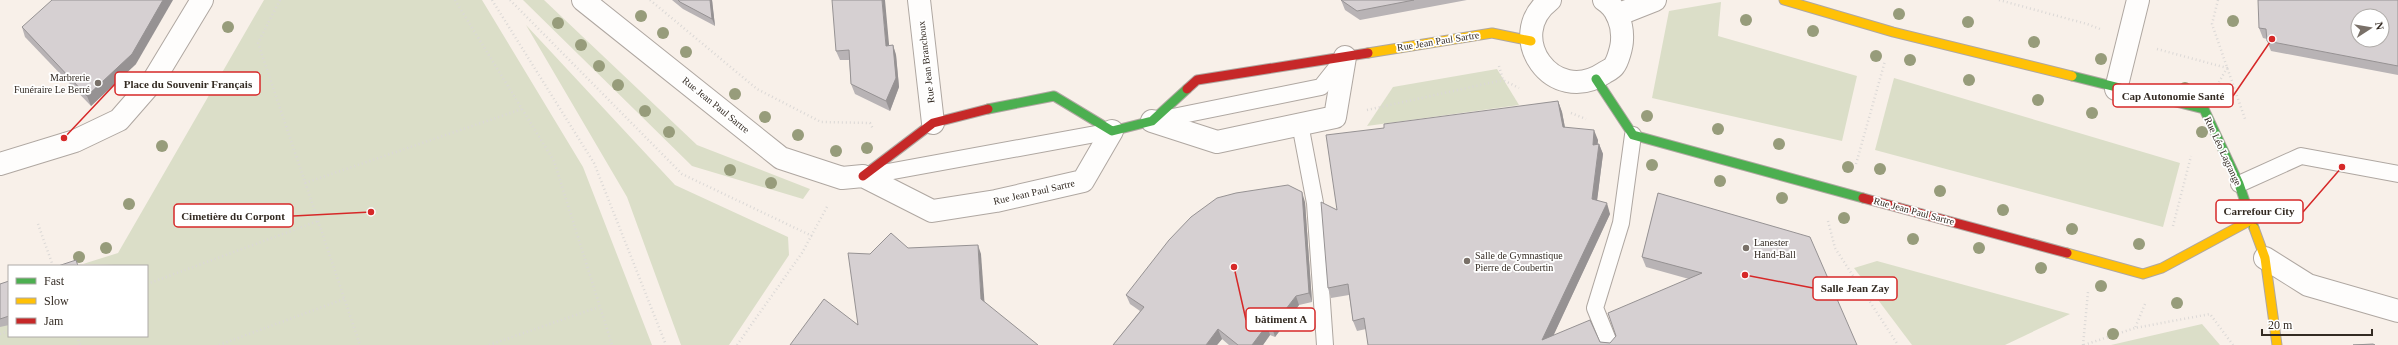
<svg xmlns="http://www.w3.org/2000/svg" width="2398" height="345" viewBox="0 0 2398 345" font-family="Georgia,serif">
  <style>
    .green { fill: #dbdec8 }
    .lines { fill: none; stroke-linecap: round; stroke-linejoin: round }
    .lane-casing { stroke: #afa7a1; stroke-width: 18 }
    .street-casing { stroke: #afa7a1; stroke-width: 24 }
    .fast-casing { stroke: #afa7a1; stroke-width: 11 }
    .slow-casing { stroke: #afa7a1; stroke-width: 11 }
    .jam-casing { stroke: #afa7a1; stroke-width: 11 }
    .path { stroke: #dbd8d6; stroke-width: 2.5; stroke-dasharray: 1 3; stroke-linecap: butt }
    .lane { stroke: #fefdfc; stroke-width: 16 }
    .street { stroke: #fefdfc; stroke-width: 22 }
    .fast { stroke: #4caf50; stroke-width: 9 }
    .slow { stroke: #ffc107; stroke-width: 9 }
    .jam { stroke: #c62828; stroke-width: 9 }
    .tree { fill: #979c7b }
    .wall { fill: #b8b3b5 }
    .shaded-wall { fill: #969293 }
    .building { fill: #d6d0d2; stroke: #969293; fill-rule: evenodd }
    .poi-dot { fill: #797068; stroke: #fff; stroke-width: 1.5 }
    .labels { text-anchor: middle; dominant-baseline: central; stroke-width: 3.5; stroke-linejoin: round; paint-order: stroke }
    .street-label { font-size: 10px; fill: #342b23; stroke: #fff }
    .poi-label { font-size: 10px; fill: #342b23; stroke: #fff; text-anchor: start }
    .leader { fill: none; stroke: #d62828; stroke-width: 1.5 }
    .callout-dot { fill: #d62828; stroke: #fff; stroke-width: 1.5 }
    .callout { fill: #fff; stroke: #d62828; stroke-width: 1.5 }
    .callout-label { font-size: 11px; text-anchor: middle; font-weight: bold; fill: #342b23 }
  </style>
  <rect width="100%" height="100%" fill="#f8f0e9"/>
  <g class="green">
    <polygon points="264,0 482,0 583,167 652,345 0,345 0,325 9,322 9,336 147,336 147,266 83,264 118,253"/>
    <polygon points="523,0 544,0 697,145 810,189 803,199 692,166"/>
    <polygon points="1721,2 1718,36 1857,76 1842,141 1652,98 1669,11"/>
    <polygon points="526,25 675,185 788,237 789,255 729,345 681,345 627,197"/>
    <polygon points="1497,69 1519,105 1367,126 1393,87"/>
    <polygon points="1894,78 2180,163 2163,227 1875,150"/>
    <polygon points="1877,261 2070,314 2005,345 1912,345 1854,268"/>
    <polygon points="2202,324 2220,345 2111,345"/>
  </g>
  <g class="lines">
    <g class="lane-casing">
      <g id="lane">
        <polyline points="1153,121 1321,87 1344,58"/>
        <polyline points="1300,124 1315,203 1325,345"/>
        <polyline points="866,176 1112,131"/>
        <polyline points="2239,184 2301,156 2398,174"/>
        <polyline points="1610,345 1595,308 1621,223 1633,135"/>
      </g>
    </g>
    <g class="street-casing">
      <g id="street">
        <polyline points="583,0 781,158 842,178 863,176 932,211 996,201 1083,181 1112,131"/>
        <polyline points="919,0 933,123"/>
        <path d="M1550 0C1503 36 1553 107 1604 73 1607 71 1612 69 1614 66 1618 61 1622 46 1622 40 1623 25 1617 8 1604 0"/>
        <polyline points="1617,15 1655,0"/>
        <polyline points="2116,89 2138,0"/>
        <polyline points="1152,121 1217,142 1335,117 1345,57"/>
        <polyline points="0,164 75,141 119,120 153,81 202,0"/>
        <polyline points="2265,258 2308,285 2398,311"/>
      </g>
    </g>
    <g class="fast-casing">
      <g id="fast">
        <polyline points="2072,76 2204,109 2239,184 2254,228"/>
        <polyline points="1596,79 1633,135 1863,198"/>
        <polyline points="988,109 1054,96 1112,131 1152,121 1187,89"/>
      </g>
    </g>
    <g class="slow-casing">
      <g id="slow">
        <polyline points="1784,0 1893,32 2072,76"/>
        <polyline points="1368,53 1492,33 1531,41"/>
        <polyline points="2254,228 2265,258 2277,345"/>
        <polyline points="2067,253 2143,274 2162,268 2251,220"/>
      </g>
    </g>
    <g class="jam-casing">
      <g id="jam">
        <polyline points="1187,89 1197,80 1368,53"/>
        <polyline points="863,176 933,123 988,109"/>
        <polyline points="1863,198 2067,253"/>
      </g>
    </g>
    <g class="path">
      <polyline points="280,0 258,43 360,345"/>
      <polyline points="455,0 554,161 612,345"/>
      <polyline points="492,0 594,163 666,345"/>
      <polyline points="510,0 682,174 812,236"/>
      <polyline points="650,0 757,89 821,122 870,123 873,129"/>
      <polyline points="1999,0 2087,24 2100,29"/>
      <polyline points="2218,0 2212,24 2245,119"/>
      <polyline points="2157,49 2227,68 2219,82"/>
      <polyline points="1499,66 1503,80 1519,88"/>
      <polyline points="1367,110 1503,80"/>
      <polyline points="1571,113 1586,119"/>
      <polyline points="1856,164 1885,61"/>
      <polyline points="305,183 522,109"/>
      <polyline points="1828,221 1835,248 1898,345"/>
      <polyline points="38,224 53,266"/>
      <polyline points="2173,226 2191,156"/>
      <polyline points="147,284 318,221"/>
      <polyline points="2145,304 2135,328 2210,314 2233,345"/>
      <polyline points="0,334 9,331"/>
      <polyline points="77,336 80,345"/>
      <polyline points="219,345 344,299"/>
      <polyline points="489,345 599,307"/>
      <polyline points="737,345 802,253 828,205"/>
      <polyline points="2083,345 2088,292"/>
      <polyline points="2084,345 2135,328"/>
    </g>
    <use href="#lane" class="lane"/>
    <use href="#street" class="street"/>
    <use href="#fast" class="fast"/>
    <use href="#slow" class="slow"/>
    <use href="#jam" class="jam"/>
  </g>
  <g class="tree">
    <circle cx="1899" cy="14" r="6"/>
    <circle cx="641" cy="16" r="6"/>
    <circle cx="1746" cy="20" r="6"/>
    <circle cx="2233" cy="21" r="6"/>
    <circle cx="1968" cy="22" r="6"/>
    <circle cx="558" cy="23" r="6"/>
    <circle cx="228" cy="27" r="6"/>
    <circle cx="1813" cy="31" r="6"/>
    <circle cx="663" cy="33" r="6"/>
    <circle cx="2034" cy="42" r="6"/>
    <circle cx="581" cy="45" r="6"/>
    <circle cx="686" cy="52" r="6"/>
    <circle cx="1876" cy="56" r="6"/>
    <circle cx="2101" cy="59" r="6"/>
    <circle cx="1910" cy="60" r="6"/>
    <circle cx="599" cy="66" r="6"/>
    <circle cx="1969" cy="80" r="6"/>
    <circle cx="618" cy="85" r="6"/>
    <circle cx="2185" cy="88" r="6"/>
    <circle cx="735" cy="94" r="6"/>
    <circle cx="2038" cy="100" r="6"/>
    <circle cx="645" cy="111" r="6"/>
    <circle cx="2092" cy="113" r="6"/>
    <circle cx="1647" cy="116" r="6"/>
    <circle cx="765" cy="117" r="6"/>
    <circle cx="1718" cy="129" r="6"/>
    <circle cx="669" cy="132" r="6"/>
    <circle cx="2202" cy="132" r="6"/>
    <circle cx="798" cy="135" r="6"/>
    <circle cx="1779" cy="144" r="6"/>
    <circle cx="162" cy="146" r="6"/>
    <circle cx="867" cy="148" r="6"/>
    <circle cx="836" cy="151" r="6"/>
    <circle cx="1652" cy="165" r="6"/>
    <circle cx="1848" cy="167" r="6"/>
    <circle cx="1880" cy="169" r="6"/>
    <circle cx="730" cy="170" r="6"/>
    <circle cx="1720" cy="181" r="6"/>
    <circle cx="771" cy="183" r="6"/>
    <circle cx="1940" cy="191" r="6"/>
    <circle cx="1782" cy="198" r="6"/>
    <circle cx="129" cy="204" r="6"/>
    <circle cx="2003" cy="210" r="6"/>
    <circle cx="1844" cy="218" r="6"/>
    <circle cx="2072" cy="229" r="6"/>
    <circle cx="1913" cy="239" r="6"/>
    <circle cx="2139" cy="244" r="6"/>
    <circle cx="106" cy="248" r="6"/>
    <circle cx="1979" cy="248" r="6"/>
    <circle cx="79" cy="257" r="6"/>
    <circle cx="2041" cy="268" r="6"/>
    <circle cx="2101" cy="286" r="6"/>
    <circle cx="2177" cy="303" r="6"/>
    <circle cx="2113" cy="334" r="6"/>
  </g>
  <g class="wall">
    <polygon points="672,0 712,0 715,26 683,9"/>
    <polygon points="1341,0 1467,0 1360,20 1345,10"/>
    <polygon points="2398,0 2398,75 2271,51 2267,41 2267,39 2263,38 2259,28"/>
    <polygon points="22,27 136,64 91,106 25,37"/>
    <polygon points="893,45 896,55 899,87 890,111 855,94 851,84 849,60 840,60 836,51"/>
    <polygon points="1558,101 1562,112 1565,128 1598,140 1597,144 1599,144 1603,154 1597,200 1610,214 1553,336 1610,343 1689,279 1646,267 1642,257 1658,193 1857,345 1368,345 1366,329 1357,331 1353,321 1349,295 1331,298 1328,288 1337,210 1384,128"/>
    <polygon points="1305,202 1312,302 1299,305 1275,337 1270,335 1263,345 1229,345 1222,339 1217,345 1113,345 1140,311 1130,304 1126,295"/>
    <polygon points="9,281 9,325 0,327 0,284"/>
  </g>
  <g class="shaded-wall">
    <polygon points="163,0 173,0 136,64 91,106 87,96"/>
    <polygon points="710,0 712,0 715,26 712,19"/>
    <polygon points="882,0 885,0 890,55 886,46"/>
    <polygon points="893,45 896,55 899,87 890,111 886,101"/>
    <polygon points="1558,101 1562,112 1567,138 1563,127"/>
    <polygon points="1594,130 1598,140 1597,155 1593,145"/>
    <polygon points="1599,144 1603,154 1596,209 1592,199"/>
    <polygon points="1302,192 1305,202 1312,302 1309,293"/>
    <polygon points="1607,203 1610,214 1549,345 1542,340"/>
    <polygon points="978,245 981,254 985,309 981,299"/>
    <polygon points="1296,296 1299,305 1275,337 1272,327"/>
    <polygon points="1267,325 1270,335 1263,345 1252,345"/>
    <polygon points="1218,329 1222,339 1217,345 1206,345"/>
  </g>
  <g class="building">
    <polygon points="52,0 163,0 132,54 87,96 22,27"/>
    <polygon points="678,0 710,0 712,19 680,2"/>
    <polygon points="832,0 882,0 886,46 893,45 896,78 886,101 851,84 849,50 836,51"/>
    <polygon points="1341,0 1414,0 1357,11"/>
    <path d="M2258 0H2398V66L2267 41 2266 29 2259 28ZM2358 16H2382V40H2358Z"/>
    <polygon points="1558,101 1563,127 1594,130 1593,145 1599,144 1592,199 1607,203 1542,340 1590,320 1600,342 1610,343 1616,336 1608,313 1702,273 1642,257 1658,193 1810,237 1857,345 1368,345 1364,318 1353,321 1348,284 1328,288 1321,202 1337,210 1326,135 1384,128 1384,124"/>
    <polygon points="1288,185 1302,192 1309,293 1296,296 1272,327 1267,325 1252,345 1238,345 1218,329 1206,345 1113,345 1144,307 1126,295 1169,240 1191,217 1217,198 1236,193"/>
    <polygon points="891,233 908,248 978,245 981,299 1038,345 790,345 824,299 858,325 848,253 870,254"/>
    <polygon points="76,260 78,266 58,266"/>
    <polygon points="9,281 9,316 0,319 0,284"/>
    <polygon points="2373,344 2375,345 2353,345"/>
  </g>
  <g class="poi-dot">
    <circle cx="98" cy="83" r="4"/>
    <circle cx="1746" cy="248" r="4"/>
    <circle cx="1467" cy="261" r="4"/>
  </g>
  <g class="labels">
    <g class="street-label">
      <text transform="translate(1438 41) rotate(-9)">Rue Jean Paul Sartre</text>
      <text transform="translate(926 62) rotate(-97)">Rue Jean Branchoux</text>
      <text transform="translate(716 105) rotate(39)">Rue Jean Paul Sartre</text>
      <text transform="translate(2223 151) rotate(65)">Rue Léo Lagrange</text>
      <text transform="translate(1034 192) rotate(-13)">Rue Jean Paul Sartre</text>
      <text transform="translate(1914 211) rotate(15)">Rue Jean Paul Sartre</text>
    </g>
    <g class="poi-label">
      <text x="90" y="77" text-anchor="end">Marbrerie<tspan x="90" dy="12">Funéraire Le Berré</tspan></text>
      <text x="1754" y="242">Lanester<tspan x="1754" dy="12">Hand-Ball</tspan></text>
      <text x="1475" y="255">Salle de Gymnastique<tspan x="1475" dy="12">Pierre de Coubertin</tspan></text>
    </g>
  </g>
  <path class="leader" d="M64 138L115 84M2272 39L2233 96M2342 167L2303 212M371 212L293 216M1745 275L1813 288M1234 267L1246 320"/>
  <g class="callout-dot">
    <circle cx="64" cy="138" r="4"/>
    <circle cx="2272" cy="39" r="4"/>
    <circle cx="2342" cy="167" r="4"/>
    <circle cx="371" cy="212" r="4"/>
    <circle cx="1745" cy="275" r="4"/>
    <circle cx="1234" cy="267" r="4"/>
  </g>
  <g class="callout">
    <rect x="115" y="72" width="145" height="23" rx="4"/>
    <rect x="2113" y="84" width="120" height="23" rx="4"/>
    <rect x="2216" y="200" width="87" height="23" rx="4"/>
    <rect x="174" y="204" width="119" height="23" rx="4"/>
    <rect x="1813" y="277" width="84" height="23" rx="4"/>
    <rect x="1246" y="308" width="69" height="23" rx="4"/>
  </g>
  <g class="callout-label">
    <text x="188" y="88">Place du Souvenir Français</text>
    <text x="2173" y="100">Cap Autonomie Santé</text>
    <text x="2259" y="215">Carrefour City</text>
    <text x="233" y="220">Cimetière du Corpont</text>
    <text x="1855" y="292">Salle Jean Zay</text>
    <text x="1281" y="323">bâtiment A</text>
  </g>
  <rect x="8" y="265" width="140" height="72" fill="#ffffff" stroke="#aeaaa7"/>
  <rect x="16" y="278" width="20" height="6" fill="#4caf50" stroke="#aeaaa7"/>
  <text x="44" y="285" font-size="12" fill="#342b23">Fast</text>
  <rect x="16" y="298" width="20" height="6" fill="#ffc107" stroke="#aeaaa7"/>
  <text x="44" y="305" font-size="12" fill="#342b23">Slow</text>
  <rect x="16" y="318" width="20" height="6" fill="#c62828" stroke="#aeaaa7"/>
  <text x="44" y="325" font-size="12" fill="#342b23">Jam</text>
  <g transform="translate(2370 28) rotate(78)"><circle r="19" fill="#ffffff" stroke="#aeaaa7"/>
  <path d="M0-3L7 15L0 10L-7 15Z" fill="#797068"/>
  <text y="-6" font-size="11" font-weight="bold" text-anchor="middle" fill="#342b23">N</text>
  </g>
  <path d="M2262 329v6h110v-6" fill="none" stroke="#342b23" stroke-width="2"/>
  <text x="2268" y="329" font-size="12" fill="#342b23" stroke="#ffffff" stroke-width="3" paint-order="stroke">20 m</text>
</svg>
